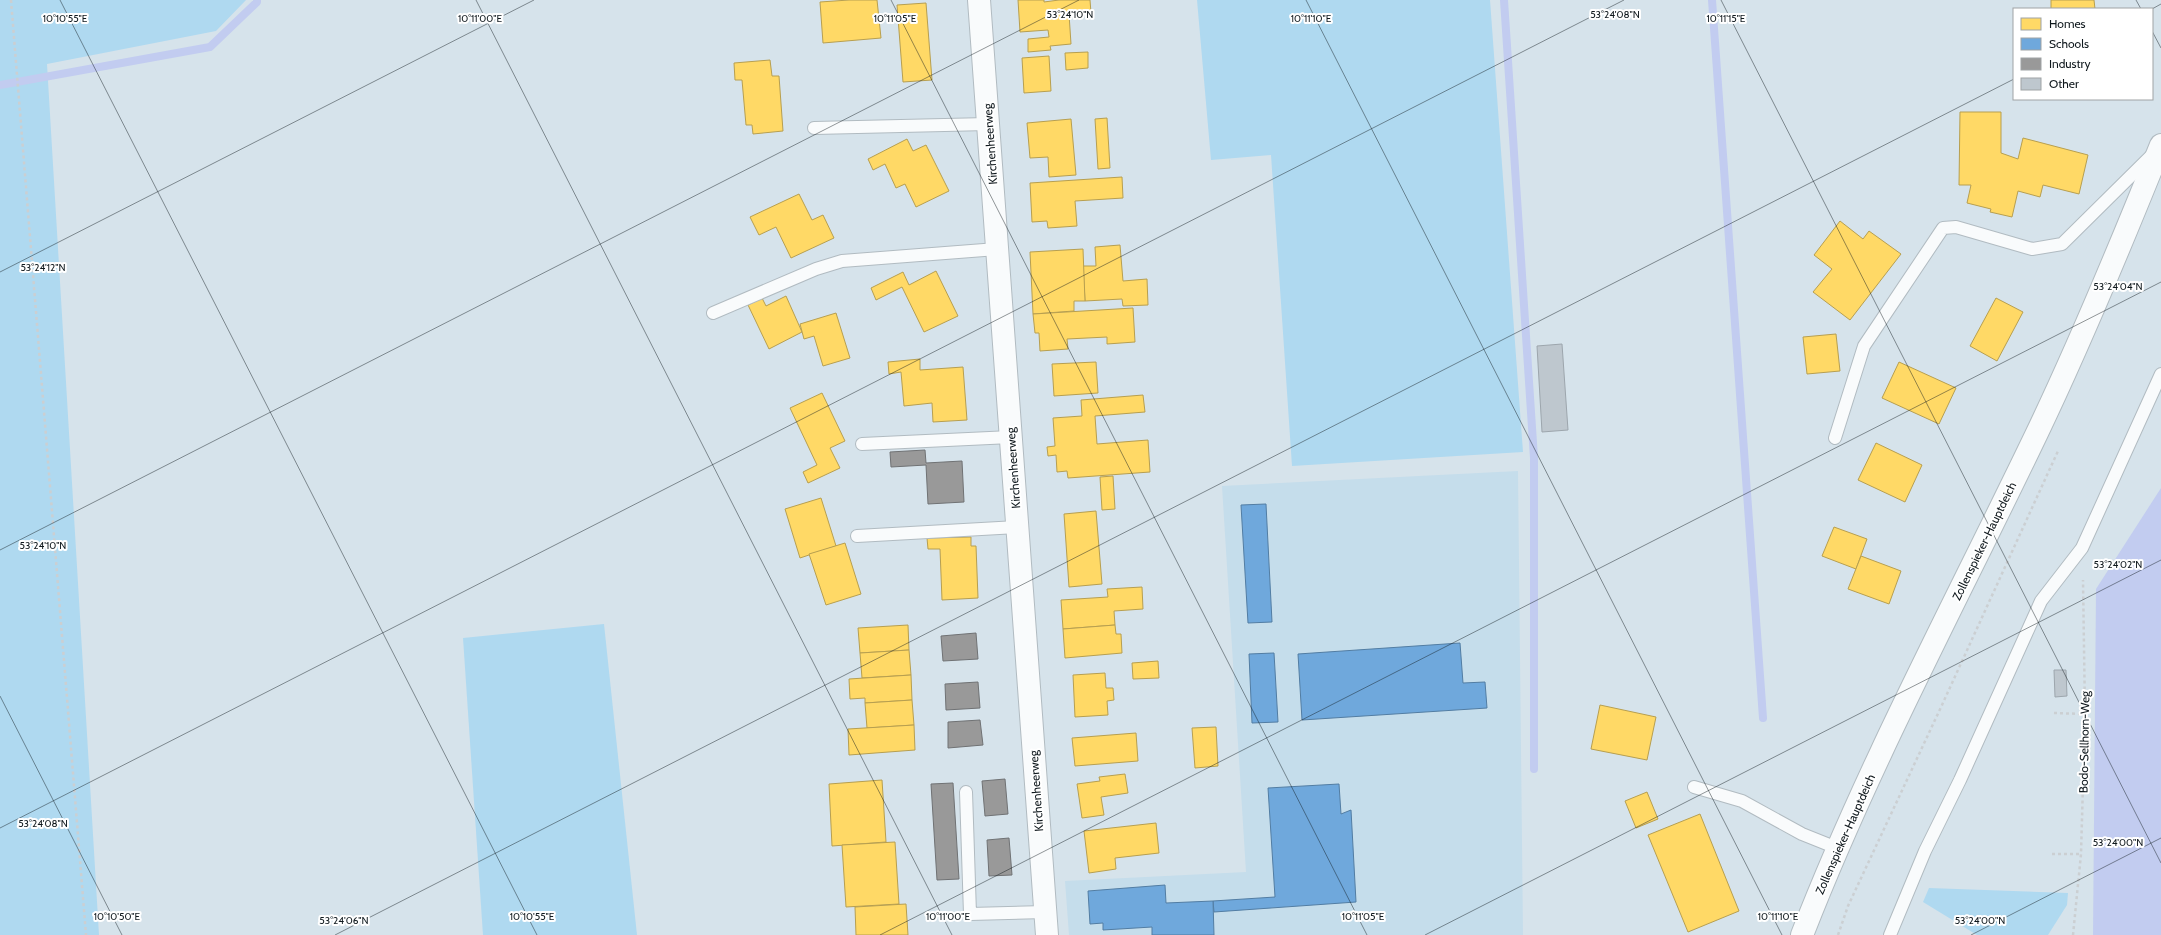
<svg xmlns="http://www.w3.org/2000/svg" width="2161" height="935" viewBox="0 0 2161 935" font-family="Cabin,sans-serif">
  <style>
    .built { fill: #c5ddeb }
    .green { fill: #afd9f0 }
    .water { fill: #c2ccf0 }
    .homes { fill: #ffd966; stroke: #b79f50 }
    .schools { fill: #6fa8dc; stroke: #527da3 }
    .industry { fill: #999; stroke: #707274 }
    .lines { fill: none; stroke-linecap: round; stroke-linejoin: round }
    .stream { stroke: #c2ccf0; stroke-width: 8 }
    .building { fill: #bec7ce; stroke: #9da6ad }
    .lane-casing { stroke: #b1bbc1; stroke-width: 14 }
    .secondary-casing { stroke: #b1bbc1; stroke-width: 24 }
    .path { stroke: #cbcfd2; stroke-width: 2.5; stroke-dasharray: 3 3; stroke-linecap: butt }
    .lane { stroke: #f9fbfc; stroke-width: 12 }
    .secondary { stroke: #f9fbfc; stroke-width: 22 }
    .ticks { fill: none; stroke: #0f181d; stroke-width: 1; stroke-opacity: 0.45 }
    .labels { text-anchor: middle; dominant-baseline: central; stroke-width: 4; stroke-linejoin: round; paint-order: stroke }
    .street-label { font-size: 12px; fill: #0f181d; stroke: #fff }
    .ticks-label { font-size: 10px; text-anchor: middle; fill: #0f181d; stroke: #fff; stroke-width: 4; stroke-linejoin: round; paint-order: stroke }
  </style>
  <rect width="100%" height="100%" fill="#d6e3eb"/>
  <polygon class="built" points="1518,471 1523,935 1069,935 1065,881 1246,872 1222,486"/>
  <g class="green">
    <polygon points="0,0 246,0 216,31 47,64 99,935 0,935"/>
    <polygon points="1197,0 1490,0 1523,452 1292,466 1271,155 1211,160"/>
    <polygon points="604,624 637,935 483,935 463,638"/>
    <polygon points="1929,888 2068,893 2067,905 2048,935 1977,935 1923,902"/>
  </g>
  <polygon class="water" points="2161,488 2161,935 2093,935 2096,589"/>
  <g class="homes">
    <polygon points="849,0 877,0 881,38 823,43 820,2"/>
    <polygon points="1018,0 1044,0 1044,2 1059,0 1090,0 1091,13 1069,14 1071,44 1050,46 1051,50 1028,52 1028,39 1049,37 1048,30 1020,32"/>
    <polygon points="2051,0 2094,0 2095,9 2051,9"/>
    <polygon points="926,3 932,80 903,82 897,5"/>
    <polygon points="1088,52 1088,68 1066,70 1065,53"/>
    <polygon points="1049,56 1051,91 1024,93 1022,58"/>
    <polygon points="770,60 772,76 779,76 783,131 753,134 752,125 746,125 742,80 735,80 734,63"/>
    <polygon points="1960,112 2001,112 2001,153 2018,159 2023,138 2088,155 2079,194 2043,185 2040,197 2018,191 2012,217 1990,212 1991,209 1967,203 1971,185 1959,185"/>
    <polygon points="1107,118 1110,168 1098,169 1095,119"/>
    <polygon points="1071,119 1076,175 1049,177 1048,157 1030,158 1027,123"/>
    <polygon points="907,139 913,151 926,145 949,191 916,207 905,184 896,188 885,164 873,170 868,159"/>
    <polygon points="1122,177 1123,198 1075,201 1077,226 1048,228 1047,221 1032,222 1030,183"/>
    <polygon points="799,194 812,220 823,215 834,238 791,258 776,227 759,235 750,217"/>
    <polygon points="1840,221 1863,239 1869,231 1901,254 1850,320 1813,292 1832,269 1814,255"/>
    <polygon points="1120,245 1123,281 1147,279 1148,305 1123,306 1122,299 1085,301 1083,266 1096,266 1095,247"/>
    <polygon points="1083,249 1085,301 1074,301 1074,311 1033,314 1030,252"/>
    <polygon points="936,271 958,316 924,332 902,287 876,300 871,288 903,272 909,285"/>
    <polygon points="786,296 802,332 769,349 748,305 762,298 766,306"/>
    <polygon points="1996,298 2023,312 1997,361 1970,346"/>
    <polygon points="1133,308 1135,342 1107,344 1107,337 1067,339 1068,349 1040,351 1039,333 1035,333 1033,314"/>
    <polygon points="836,313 850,358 823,366 814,336 804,339 800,324"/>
    <polygon points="1836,334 1840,371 1807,374 1803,337"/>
    <polygon points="920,359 920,370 963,367 967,420 933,422 932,403 904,406 901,372 889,374 888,362"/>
    <polygon points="1096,362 1098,393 1054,396 1052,364"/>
    <polygon points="1899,362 1956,388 1939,424 1882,398"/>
    <polygon points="822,393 845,441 830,448 840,468 808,483 803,472 817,465 790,408"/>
    <polygon points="1143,395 1145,412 1095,416 1097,444 1148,440 1150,472 1068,478 1067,471 1057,472 1056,455 1048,456 1047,447 1055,446 1053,418 1082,416 1081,400"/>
    <polygon points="1876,443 1922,465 1905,502 1858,480"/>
    <polygon points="1113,476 1115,509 1102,510 1100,477"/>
    <polygon points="821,498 836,546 800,558 785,509"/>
    <polygon points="1096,511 1102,584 1069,587 1064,514"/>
    <polygon points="1834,527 1867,539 1856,569 1822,556"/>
    <polygon points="971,537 971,546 976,546 978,598 942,600 940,549 928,549 927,538"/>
    <polygon points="845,543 861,594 826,605 809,554"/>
    <polygon points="1861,556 1901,571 1889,604 1848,589"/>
    <polygon points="1142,587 1143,609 1114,611 1115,625 1063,629 1061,600 1108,597 1107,589"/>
    <polygon points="908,625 909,650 860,653 858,628"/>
    <polygon points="1115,625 1116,634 1121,634 1122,653 1065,658 1063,629"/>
    <polygon points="909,650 911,675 862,678 860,653"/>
    <polygon points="1158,661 1159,678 1133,679 1132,663"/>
    <polygon points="1105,673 1106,688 1113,688 1114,700 1107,701 1108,715 1075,717 1073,675"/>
    <polygon points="911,675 912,700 865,703 865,698 850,699 849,679"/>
    <polygon points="912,700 914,725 867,728 865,703"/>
    <polygon points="1600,705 1656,717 1647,760 1591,749"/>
    <polygon points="914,725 915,750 849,755 848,729"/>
    <polygon points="1216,727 1218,766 1195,768 1192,728"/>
    <polygon points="1136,733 1138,761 1075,766 1072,738"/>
    <polygon points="1125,774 1128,793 1101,797 1104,815 1082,818 1077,784 1100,781 1099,777"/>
    <polygon points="882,780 886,842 832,846 829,784"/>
    <polygon points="1647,792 1658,819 1636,828 1625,801"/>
    <polygon points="1700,814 1739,911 1688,932 1648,835"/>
    <polygon points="1156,823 1159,853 1115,858 1116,869 1089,873 1084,831"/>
    <polygon points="895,842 899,904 846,907 842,845"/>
    <polygon points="906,904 908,935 856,935 855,907"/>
  </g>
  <g class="schools">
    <polygon points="1266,504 1272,622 1248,623 1241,505"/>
    <polygon points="1460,643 1463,683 1485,682 1487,708 1302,720 1298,654"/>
    <polygon points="1274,653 1278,722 1252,723 1249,654"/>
    <polygon points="1339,784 1341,814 1351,810 1356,902 1214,912 1213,901 1275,897 1268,788"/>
    <polygon points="1165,885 1166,903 1213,901 1214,935 1152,935 1152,927 1103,930 1103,923 1090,924 1088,891"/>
  </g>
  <g class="industry">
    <polygon points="925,450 926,463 962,461 964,502 928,504 926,465 891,467 890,452"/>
    <polygon points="976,633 978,659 943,661 941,636"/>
    <polygon points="978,682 980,708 946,710 945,684"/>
    <polygon points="980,720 983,745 948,748 948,722"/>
    <polygon points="1005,779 1008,814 985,816 982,781"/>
    <polygon points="953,783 959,879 937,880 931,784"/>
    <polygon points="1009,838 1012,875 989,876 987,840"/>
  </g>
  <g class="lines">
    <g class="stream">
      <polyline points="1504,0 1534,458 1534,769"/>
      <polyline points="1712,0 1763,718"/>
      <polyline points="0,85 210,47 257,2 257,0"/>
    </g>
  </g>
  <g class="building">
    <polygon points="1562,344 1568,430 1542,432 1537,346"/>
    <polygon points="2054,670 2066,670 2067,696 2055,697"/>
  </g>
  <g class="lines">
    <g class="lane-casing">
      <g id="lane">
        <polyline points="814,128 988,124"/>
        <polyline points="713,313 816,269 842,261 997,249"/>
        <polyline points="1835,438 1864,346 1943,228 1956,227 2032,249 2062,244 2153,154"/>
        <polyline points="862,444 1011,437"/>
        <polyline points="857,536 1017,527"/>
        <polyline points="1694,787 1742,801 1802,834 1837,848"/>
        <polyline points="966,792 970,914 1045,912"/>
        <polyline points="1890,935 1925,851 1960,780 2041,601 2082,548 2161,374"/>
      </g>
    </g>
    <g class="secondary-casing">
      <g id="secondary">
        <polyline points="979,0 1047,935"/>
        <path d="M1802 935C1869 763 1957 600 2037 433 2082 339 2122 242 2161 145"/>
      </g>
    </g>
    <g class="path">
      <polyline points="11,0 86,935"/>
      <polyline points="2054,713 2085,714"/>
      <polyline points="2052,854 2081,854"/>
      <polyline points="1838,935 1848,906 1942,705 2058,451"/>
      <polyline points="2073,935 2081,854 2085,714 2083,580"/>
    </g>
    <use href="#lane" class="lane"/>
    <use href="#secondary" class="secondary"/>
  </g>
  <path class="ticks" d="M60 0 537 935M476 0 952 935M891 0 1367 935M1306 0 1782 935M1721 0 2161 863M2136 0 2141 9M2152 9 2161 4M2152 31 2161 48M0 272 534 0M0 550 1079 0M0 696 122 935M0 828 1624 0M335 935 2014 79M880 935 2161 282M1425 935 2161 560M1971 935 2161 838"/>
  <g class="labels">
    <g class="street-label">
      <text transform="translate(990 144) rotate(-94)">Kirchenheerweg</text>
      <text transform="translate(1013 468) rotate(-94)">Kirchenheerweg</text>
      <text transform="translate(1984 541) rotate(-64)">Zollenspieker-Hauptdeich</text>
      <text transform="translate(2084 742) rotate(-89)">Bodo-Sellhorn-Weg</text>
      <text transform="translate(1036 791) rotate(-94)">Kirchenheerweg</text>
      <text transform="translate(1845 834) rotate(-66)">Zollenspieker-Hauptdeich</text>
    </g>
  </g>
  <g class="ticks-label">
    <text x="1070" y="18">53°24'10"N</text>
    <text x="1615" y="18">53°24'08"N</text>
    <text x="65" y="22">10°10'55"E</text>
    <text x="480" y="22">10°11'00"E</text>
    <text x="895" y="22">10°11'05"E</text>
    <text x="1311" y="22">10°11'10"E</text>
    <text x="1726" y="22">10°11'15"E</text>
    <text x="43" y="271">53°24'12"N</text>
    <text x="2118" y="290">53°24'04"N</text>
    <text x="43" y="549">53°24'10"N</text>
    <text x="2118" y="568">53°24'02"N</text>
    <text x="43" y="827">53°24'08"N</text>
    <text x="2118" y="846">53°24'00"N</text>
    <text x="117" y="920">10°10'50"E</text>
    <text x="532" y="920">10°10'55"E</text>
    <text x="948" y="920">10°11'00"E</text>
    <text x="1363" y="920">10°11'05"E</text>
    <text x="1778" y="920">10°11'10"E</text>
    <text x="344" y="924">53°24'06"N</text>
    <text x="1980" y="924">53°24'00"N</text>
  </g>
  <rect x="2013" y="8" width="140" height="92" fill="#ffffff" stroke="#9fa3a5"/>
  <rect x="2021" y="18" width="20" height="12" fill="#ffd966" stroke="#9fa3a5"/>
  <text x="2049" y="28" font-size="12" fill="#0f181d">Homes</text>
  <rect x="2021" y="38" width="20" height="12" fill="#6fa8dc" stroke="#9fa3a5"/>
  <text x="2049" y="48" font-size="12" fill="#0f181d">Schools</text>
  <rect x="2021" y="58" width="20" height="12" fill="#999999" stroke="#9fa3a5"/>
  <text x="2049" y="68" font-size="12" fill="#0f181d">Industry</text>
  <rect x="2021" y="78" width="20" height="12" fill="#bec7ce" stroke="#9fa3a5"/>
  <text x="2049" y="88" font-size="12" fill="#0f181d">Other</text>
</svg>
